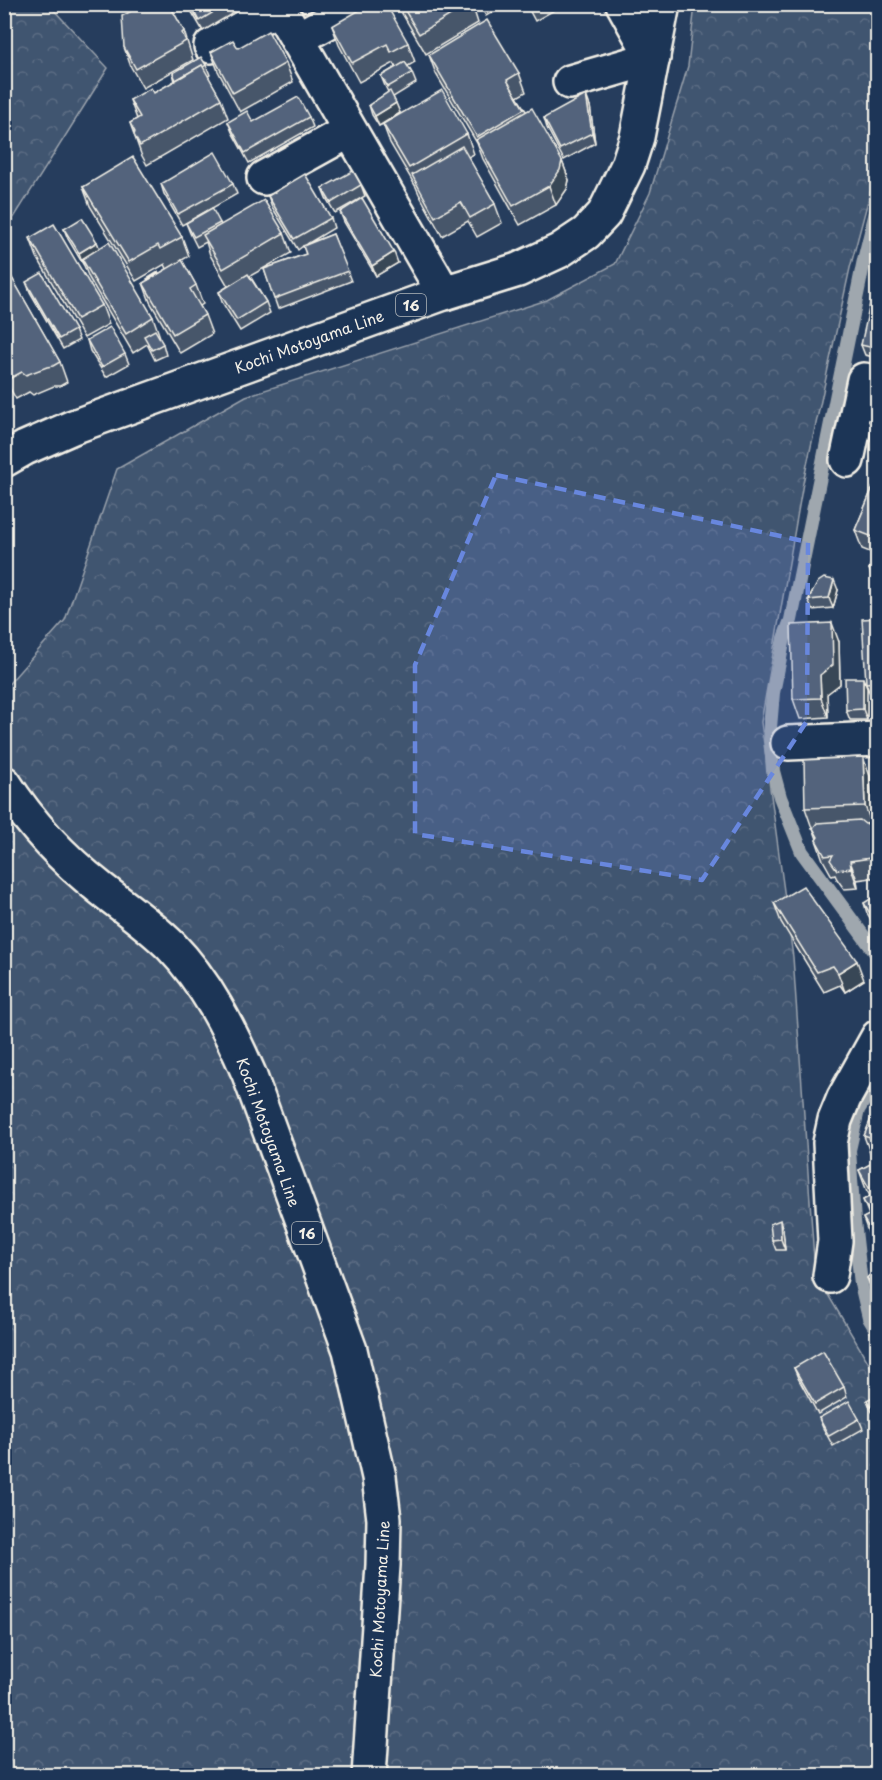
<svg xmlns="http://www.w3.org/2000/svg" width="882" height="1780" viewBox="0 0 882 1780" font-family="'Playpen Sans',sans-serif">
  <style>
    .forest { fill: url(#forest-crowns); stroke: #9aa2ac; stroke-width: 1.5 }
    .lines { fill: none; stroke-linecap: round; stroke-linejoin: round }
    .stream { stroke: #9fa7ae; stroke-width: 14 }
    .minor-casing { stroke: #f4f1e8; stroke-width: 38 }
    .primary-casing { stroke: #f4f1e8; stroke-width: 38 }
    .minor { stroke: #1d3557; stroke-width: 33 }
    .primary { stroke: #1d3557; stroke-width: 33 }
    .wall { fill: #47566a; stroke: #f4f1e8; stroke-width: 1.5 }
    .shaded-wall { fill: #394656; stroke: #f4f1e8; stroke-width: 1.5 }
    .building { fill: #52647b; stroke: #f4f1e8; stroke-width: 1.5 }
    .marked { fill: #6887de; fill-opacity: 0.2; stroke: #6887de; stroke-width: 4.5; stroke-dasharray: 12 8; stroke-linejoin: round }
    .labels { text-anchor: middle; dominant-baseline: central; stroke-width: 4.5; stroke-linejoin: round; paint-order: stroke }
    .shield { fill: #1d3557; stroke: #b4b9bc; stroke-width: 1.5 }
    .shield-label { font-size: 14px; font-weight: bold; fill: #f4f1e8 }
    .street-label { font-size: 15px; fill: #f4f1e8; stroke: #1d3557 }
  </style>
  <defs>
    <pattern id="forest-crowns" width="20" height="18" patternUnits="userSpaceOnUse" patternTransform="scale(1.5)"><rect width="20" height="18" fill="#40546f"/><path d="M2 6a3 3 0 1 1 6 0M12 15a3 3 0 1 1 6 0" fill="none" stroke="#5c6d84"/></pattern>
  </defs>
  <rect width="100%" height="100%" fill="#263d5d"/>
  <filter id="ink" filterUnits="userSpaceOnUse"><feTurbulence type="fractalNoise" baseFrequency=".0167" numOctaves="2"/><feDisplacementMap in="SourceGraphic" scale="12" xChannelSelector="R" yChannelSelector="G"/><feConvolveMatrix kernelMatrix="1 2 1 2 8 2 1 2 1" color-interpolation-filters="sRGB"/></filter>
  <g filter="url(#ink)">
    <g class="forest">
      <polygon points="5,4 49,5 108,68 5,232"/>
      <polygon points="695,5 877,5 877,167 850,268 803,483 761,722 793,957 815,1273 877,1377 877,1775 5,1776 5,688 65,620 117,469 246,396 547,300 615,264 650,193 688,66"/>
    </g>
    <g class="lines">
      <g class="stream">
        <polyline points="878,204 864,260 791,620 784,638 773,693 770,728 773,771 780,797 802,852 878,956"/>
        <polyline points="878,1078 858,1110 849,1150 854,1221 861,1284 869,1318 878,1333"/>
      </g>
      <g class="minor-casing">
        <g id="minor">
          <polyline points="277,4 444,293"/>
          <polyline points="297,39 360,4"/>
          <polyline points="211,46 279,7"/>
          <polyline points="570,82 653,58 623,4"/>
          <polyline points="264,178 349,131"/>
          <polyline points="847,460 864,380 878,383"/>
          <polyline points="788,743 878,739"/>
          <polyline points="830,1276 835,1241 830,1143 835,1120 844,1098 878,1037"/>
        </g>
      </g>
      <g class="primary-casing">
        <g id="primary">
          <polyline points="4,460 25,448 73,427 444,293 518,270 559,251 586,233 604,214 628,165 637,137 663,4"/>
          <path d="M4 783C29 822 63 859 100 888 124 907 149 924 171 946 206 982 229 1028 249 1074L350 1350 379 1477 384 1519 383 1565 369 1776"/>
        </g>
      </g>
      <use href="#minor" class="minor"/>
      <use href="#primary" class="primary"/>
    </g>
    <g class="wall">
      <polygon points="138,4 169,4 184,31 193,60 143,88 131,67 124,47 139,7"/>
      <polygon points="187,4 240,4 242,8 203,31"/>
      <polygon points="398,4 472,4 478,23 426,54 400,10"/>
      <polygon points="479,4 506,4 486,16"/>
      <polygon points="526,4 557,4 558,8 535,21"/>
      <polygon points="332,26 408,43 415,62 408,66 412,73 416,83 393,97 400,113 383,123 467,134 474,154 468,157 495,204 502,223 477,237 468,221 442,236 419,194 416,187 390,143 383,124 379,126 372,115 369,105 388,92 385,86 381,76 396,67 394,63 359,82 339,45"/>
      <polygon points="238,48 286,63 293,82 240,112 218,71 211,52"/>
      <polygon points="429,55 519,73 526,92 517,97 526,111 562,161 569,180 567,189 556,205 520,225 483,159 477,143 436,74"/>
      <polygon points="206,65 210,75 208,76 221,99 228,118 147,165 141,154 130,123 137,119 130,100 154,93 175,81 173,73"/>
      <polygon points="590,106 595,143 564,160 547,128 544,118"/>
      <polygon points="309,117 313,127 249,163 232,132 228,122 253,122"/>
      <polygon points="161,184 233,184 237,194 182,225 164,194"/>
      <polygon points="361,185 365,196 335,213 326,198 322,188"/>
      <polygon points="83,187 182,237 189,256 182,260 196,285 203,304 200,306 205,315 212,334 180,353 150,302 143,283 167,269 165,264 136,281 90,206"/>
      <polygon points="268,196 331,218 334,228 307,244 333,234 351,281 278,309 264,269 306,254 303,246 298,250 272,207"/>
      <polygon points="340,212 398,263 376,276 344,222"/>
      <polygon points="186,223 220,223 221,225 284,233 291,253 250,276 266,302 270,313 240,331 222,302 219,292 228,286 210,255 206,242 197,247 190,233"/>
      <polygon points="64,229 97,242 99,248 153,317 160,337 159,338 163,344 166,355 155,360 147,344 133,353 89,278 83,263 83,264 68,239"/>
      <polygon points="30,238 102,305 109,324 84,338 37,257"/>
      <polygon points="4,264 60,362 67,382 60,386 54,386 33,395 29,392 16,399 4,378"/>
      <polygon points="26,282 75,330 79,340 63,349 30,292"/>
      <polygon points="878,300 878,358 865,355 861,345"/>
      <polygon points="87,340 125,354 129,364 106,377 90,351"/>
      <polygon points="878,399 878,433 873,431 869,421"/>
      <polygon points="878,475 878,581 873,580 869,569 875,554 862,549 855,530"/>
      <polygon points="838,590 833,608 812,610 808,600"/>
      <polygon points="878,618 878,702 873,702 866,683"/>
      <polygon points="839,642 840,684 827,694 828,717 800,719 793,699"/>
      <polygon points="867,688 867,720 850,720 846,710"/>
      <polygon points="870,776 872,822 878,822 878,877 857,880 858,888 844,889 837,879 835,875 832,876 823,860 816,840 817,839 813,828 812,828 805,808"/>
      <polygon points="878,901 878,931 867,913 864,903"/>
      <polygon points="774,903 864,980 845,992 840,985 824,992 781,922"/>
      <polygon points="878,1102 878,1158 871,1155 864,1136"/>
      <polygon points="878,1160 878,1250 870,1237 863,1218 869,1215 863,1200 870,1196 866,1189 859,1170"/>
      <polygon points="783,1230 785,1250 776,1250 772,1240"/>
      <polygon points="878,1267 878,1300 874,1297 867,1278"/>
      <polygon points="794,1368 844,1387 847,1397 818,1414 798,1378"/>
      <polygon points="878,1394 878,1421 871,1410 867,1400"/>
      <polygon points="819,1418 859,1419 863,1429 833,1446 823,1428"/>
    </g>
    <g class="shaded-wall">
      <polygon points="586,95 590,106 595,143 592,133"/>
      <polygon points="396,103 400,113 379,126 375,116"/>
      <polygon points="562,161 569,180 567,189 556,205 549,186"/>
      <polygon points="97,242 101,252 82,259 83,264 79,253"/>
      <polygon points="394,252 398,263 376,276 372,266"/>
      <polygon points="878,415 878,430 875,423"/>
      <polygon points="834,580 838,590 833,608 829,598"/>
      <polygon points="832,623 839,642 840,684 827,694 828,717 821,698 820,675"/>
      <polygon points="863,678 867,688 867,720 863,709"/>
      <polygon points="863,757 870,776 872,825 865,806"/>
      <polygon points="850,861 857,880 858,888 851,868"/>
      <polygon points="857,961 864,980 845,992 838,973"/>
      <polygon points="780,1220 783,1230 785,1250 781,1239"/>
      <polygon points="878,1279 878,1295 873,1284"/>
    </g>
    <g class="building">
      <polygon points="144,4 169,4 184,31 182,33 186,41 136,69 124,47 122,16"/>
      <polygon points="190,4 227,4 199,21"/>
      <polygon points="370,4 386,4 408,43 391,52 387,44 352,63 332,26"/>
      <polygon points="401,4 469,4 419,34"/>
      <polygon points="527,4 543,4 531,11"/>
      <polygon points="487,20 519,73 507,80 524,109 477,137 429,55"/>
      <polygon points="268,31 286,63 233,93 211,52 233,40 238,48"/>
      <polygon points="201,57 206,65 203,67 202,65 176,80 173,73"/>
      <polygon points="405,62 412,73 388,87 381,76"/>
      <polygon points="202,65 221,99 140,146 134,135 135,132 130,123 140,117 130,100 151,88 154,93"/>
      <polygon points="442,90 467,134 409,168 383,124"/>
      <polygon points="390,91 396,103 375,116 369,105"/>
      <polygon points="586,95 592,133 560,149 544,118"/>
      <polygon points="298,97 309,117 245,153 228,122 247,111 253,122"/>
      <polygon points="532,108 562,161 560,170 549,186 513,206 476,140"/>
      <polygon points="462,146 495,204 470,218 461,202 435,217 412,175"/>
      <polygon points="215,152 233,184 178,214 161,184"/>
      <polygon points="133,157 182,237 160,249 158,245 129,262 83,187"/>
      <polygon points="353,171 361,185 331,203 322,188"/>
      <polygon points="305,174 331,218 294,239 268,196"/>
      <polygon points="362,198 394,252 372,266 340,212"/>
      <polygon points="264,200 284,233 223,269 203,235"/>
      <polygon points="212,208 220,223 194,237 186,223"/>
      <polygon points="82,218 97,242 79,253 64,229"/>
      <polygon points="54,224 102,305 77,319 30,238"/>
      <polygon points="333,234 348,271 274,299 264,269 306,254 303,246"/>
      <polygon points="109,242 153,317 126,334 82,259"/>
      <polygon points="182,260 196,285 190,289 205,315 173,334 143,283"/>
      <polygon points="4,264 60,362 53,366 47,367 26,375 22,372 9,379 4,371"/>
      <polygon points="158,272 159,273 148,280 147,279"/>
      <polygon points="42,273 75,330 59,339 26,282"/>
      <polygon points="248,274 266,302 237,320 219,292"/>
      <polygon points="871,299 878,300 878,349 861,345"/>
      <polygon points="110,327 125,354 102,367 87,340"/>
      <polygon points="155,330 163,344 152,350 144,336"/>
      <polygon points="876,398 878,399 878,415 875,423 869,421"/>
      <polygon points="878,475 878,539 855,530"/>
      <polygon points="877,547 878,547 878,573 869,569"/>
      <polygon points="824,578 834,580 829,598 808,600 818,582"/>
      <polygon points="878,618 878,682 866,683 862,619"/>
      <polygon points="832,623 833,665 820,675 821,698 793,699 791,625"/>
      <polygon points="845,678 863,678 863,709 846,710"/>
      <polygon points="876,742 878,742 878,756"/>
      <polygon points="863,757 865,806 805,808 804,760"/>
      <polygon points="878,777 878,800 874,778"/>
      <polygon points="860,820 865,824 878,822 878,857 850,861 851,868 837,870 830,860 833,855 825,856 816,840 818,837 813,828 817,823"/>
      <polygon points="803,886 857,961 838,973 833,966 817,972 774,903"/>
      <polygon points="875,896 878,901 878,927 864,903"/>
      <polygon points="878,1102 878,1141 864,1136"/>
      <polygon points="878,1160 878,1237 875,1238 863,1218 871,1214 863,1200 873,1195 859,1170"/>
      <polygon points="780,1220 781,1239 772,1240 770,1224"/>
      <polygon points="878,1267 878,1279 873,1284 867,1278"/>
      <polygon points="823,1351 844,1387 815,1404 794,1368"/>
      <polygon points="878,1394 878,1417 867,1400"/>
      <polygon points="849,1401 859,1419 829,1436 819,1418"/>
    </g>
  </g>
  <path class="marked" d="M496 475 808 542 807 721 702 880 415 834V665Z"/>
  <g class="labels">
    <g class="shield">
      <rect x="396" y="294" width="30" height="22" rx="4.5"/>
      <rect x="292" y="1222" width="30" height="22" rx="4.5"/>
    </g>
    <g class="shield-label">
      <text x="411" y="305">16</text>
      <text x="307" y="1233">16</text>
    </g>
    <g class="street-label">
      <text transform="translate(309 341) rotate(-20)">Kochi Motoyama Line</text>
      <text transform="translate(269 1132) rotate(70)">Kochi Motoyama Line</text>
      <text transform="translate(379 1599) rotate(-87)">Kochi Motoyama Line</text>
    </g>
  </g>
  <rect width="882" height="1780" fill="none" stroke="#1d3557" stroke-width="24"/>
  <rect x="12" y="12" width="858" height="1756" fill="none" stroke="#f4f1e8" stroke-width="2" filter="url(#ink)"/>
</svg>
